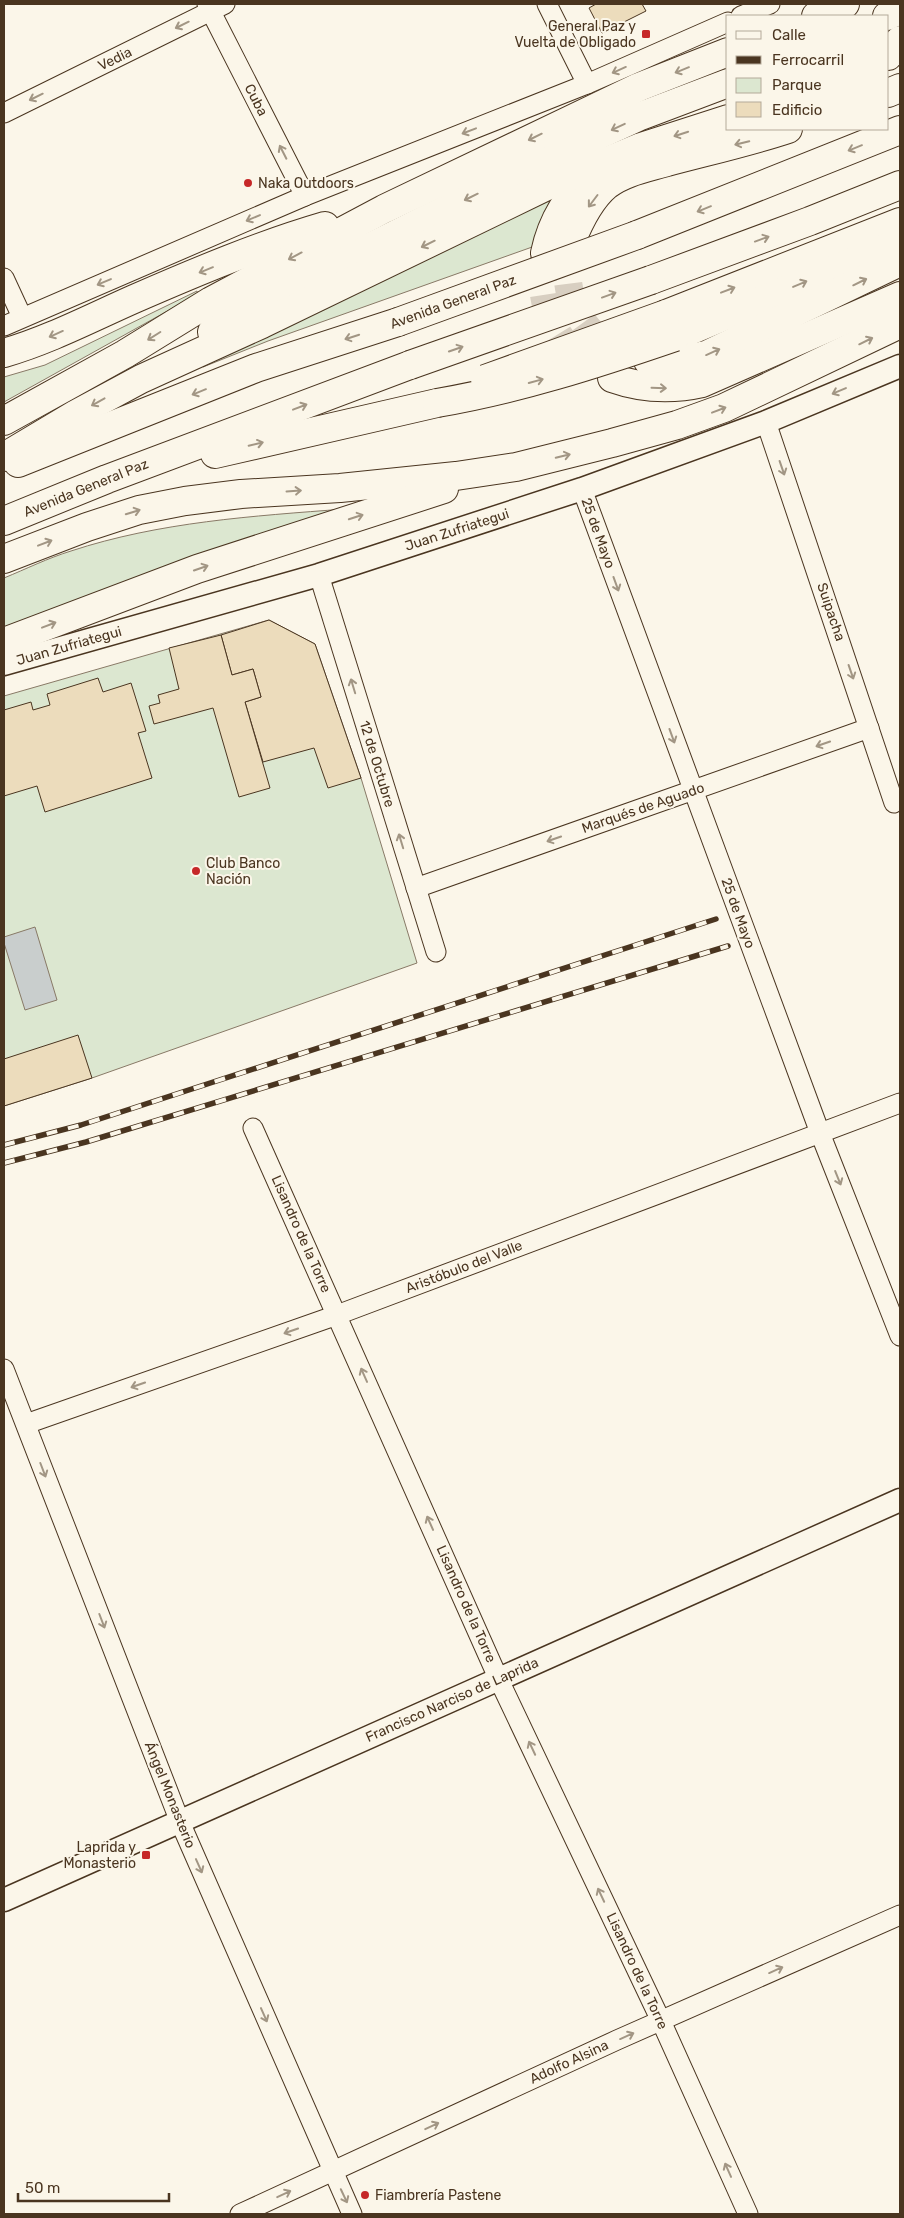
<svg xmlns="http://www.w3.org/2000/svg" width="904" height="2218" viewBox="0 0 904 2218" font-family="Rubik,sans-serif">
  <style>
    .green { fill: #dce7d0; stroke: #887966 }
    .water { fill: #c9cecd; stroke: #887966 }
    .building { fill: #ecdcbc; stroke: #4a3520 }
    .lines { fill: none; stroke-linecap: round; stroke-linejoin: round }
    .motorway-tunnel { stroke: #d8cfc1; stroke-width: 28; stroke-dasharray: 28 14; stroke-linecap: butt }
    .minor-casing { stroke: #4a3520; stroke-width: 21 }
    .tertiary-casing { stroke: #4a3520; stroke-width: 25 }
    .motorway-casing { stroke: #4a3520; stroke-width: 30 }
    .minor { stroke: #fbf6e9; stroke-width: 19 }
    .tertiary { stroke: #fbf6e9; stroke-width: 22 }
    .motorway { stroke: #fbf6e9; stroke-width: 28 }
    .rail-casing { stroke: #4a3520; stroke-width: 5.5 }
    .rail { stroke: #fbf6e9; stroke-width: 4; stroke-dasharray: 11; stroke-linecap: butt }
    .motorway-bridge-casing { stroke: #4a3520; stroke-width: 30; stroke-linecap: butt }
    .motorway-bridge { stroke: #fbf6e9; stroke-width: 28 }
    .oneway { stroke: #a29684 }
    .poi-dot { fill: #c62828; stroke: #fbf6e9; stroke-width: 2 }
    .labels { text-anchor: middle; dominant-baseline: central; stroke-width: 4; stroke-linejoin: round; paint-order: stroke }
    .poi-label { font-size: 14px; fill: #4a3520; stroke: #fbf6e9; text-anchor: start }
    .street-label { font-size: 14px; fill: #4a3520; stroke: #fbf6e9 }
  </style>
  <rect width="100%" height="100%" fill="#fbf6e9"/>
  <g class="green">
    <polygon points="552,197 535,246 268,341 203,367 202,364"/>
    <polygon points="197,291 198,294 4,402 4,377 45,365"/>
    <path d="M345 509 4 631V578C26 569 48 558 71 551 159 522 253 516 345 509Z"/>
    <polygon points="269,620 315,644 361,778 417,963 92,1078 4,1106 4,696"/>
  </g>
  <polygon class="water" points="35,927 57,1000 25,1010 4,943 4,937"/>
  <g class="building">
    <polygon points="596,4 642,4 646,11 602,33 589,8"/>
    <polygon points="269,620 315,644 361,778 328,788 314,748 263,762 245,702 261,697 253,669 232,675 221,635"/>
    <polygon points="221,635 232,675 253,669 261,697 245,702 270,788 239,797 213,708 154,724 149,706 160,703 158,695 179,689 169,648"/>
    <polygon points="98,678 103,692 131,683 146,731 138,733 152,778 45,812 37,786 4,796 4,710 31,702 33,710 50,705 47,694"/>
    <polygon points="78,1035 92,1078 4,1106 4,1059"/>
  </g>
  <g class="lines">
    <g class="motorway-tunnel">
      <path d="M571 242C560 287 574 329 617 350"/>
      <path d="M545 253C537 297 550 337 586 364"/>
    </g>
    <g class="minor-casing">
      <g id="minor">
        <polyline points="207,4 305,196"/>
        <polyline points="547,4 587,84"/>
        <polyline points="741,16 770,4"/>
        <polyline points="4,113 225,4"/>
        <polyline points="4,278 22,317"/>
        <polyline points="4,326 305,196 587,84 728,22"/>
        <polyline points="766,422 894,803"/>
        <polyline points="582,489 820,1133 900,1336"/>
        <polyline points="319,575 436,952"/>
        <polyline points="416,888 869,728"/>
        <polyline points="253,1128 499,1680 661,2021 748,2214"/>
        <polyline points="4,1369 180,1822 352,2214"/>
        <polyline points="26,1424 337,1315 900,1103"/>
        <polyline points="240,2214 617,2040 900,1915"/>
      </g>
    </g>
    <g class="tertiary-casing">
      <g id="tertiary">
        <polyline points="4,664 319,575 582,489 766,422 900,366"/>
        <polyline points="4,1900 900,1500"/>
      </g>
    </g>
    <g class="motorway-casing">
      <g id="motorway">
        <polyline points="816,16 845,4"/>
        <polyline points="887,16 900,10"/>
        <polyline points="888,56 900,40"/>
        <polyline points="888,93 900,88"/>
        <polyline points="637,235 900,130"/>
        <path d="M571 242C579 222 590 199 607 185 624 172 647 168 667 162 708 151 749 142 788 129"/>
        <path d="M545 253C552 220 568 194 594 172"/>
        <polyline points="651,280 810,221 900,185"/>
        <polyline points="666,314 900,222"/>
        <polyline points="212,332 253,305 564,151 638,117 728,83"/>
        <polyline points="675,337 899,242"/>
        <path d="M4 353C49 340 91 318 134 299 196 272 260 245 325 226"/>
        <polyline points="648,361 672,362 706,355 900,262"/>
        <path d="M612 378C643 389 671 390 702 383L900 296"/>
        <polyline points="4,421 125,354 211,301 384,209 639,87 728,52"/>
        <polyline points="215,454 437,403"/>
        <polyline points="4,457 76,414 141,379 262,324 547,186 641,147 728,119"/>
        <polyline points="18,463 256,368 398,322"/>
        <polyline points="4,521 107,479 410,365"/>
        <polyline points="4,559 87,527 139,510 185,501 241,494 340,488 456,476 516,467 612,443 677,425 724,408 900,324"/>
        <polyline points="4,642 197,569 444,489"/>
      </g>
    </g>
    <use href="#minor" class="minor"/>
    <use href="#tertiary" class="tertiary"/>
    <use href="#motorway" class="motorway"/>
    <g class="rail-casing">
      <g id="rail">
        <polyline points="4,1145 81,1125 716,919"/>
        <polyline points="4,1163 86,1142 728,946"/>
      </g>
    </g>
    <use href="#rail" class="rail"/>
    <g class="motorway-bridge-casing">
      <g id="motorway-bridge">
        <polyline points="398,322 637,235"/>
        <polyline points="410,365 651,280"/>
        <polyline points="485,379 666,314"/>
        <path d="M437 403C519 389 596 364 675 337"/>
      </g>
    </g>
    <use href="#motorway-bridge" class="motorway-bridge"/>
  </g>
  <defs><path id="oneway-shaft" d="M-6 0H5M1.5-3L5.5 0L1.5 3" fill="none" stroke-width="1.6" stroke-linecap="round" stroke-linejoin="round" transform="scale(1.25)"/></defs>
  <g class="oneway">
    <use href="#oneway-shaft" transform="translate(182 25) rotate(154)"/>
    <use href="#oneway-shaft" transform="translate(619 70) rotate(156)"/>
    <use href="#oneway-shaft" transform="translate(682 70) rotate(158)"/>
    <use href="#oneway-shaft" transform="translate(36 97) rotate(154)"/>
    <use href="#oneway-shaft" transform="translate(618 127) rotate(155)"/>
    <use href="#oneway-shaft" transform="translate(469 131) rotate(159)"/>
    <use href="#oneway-shaft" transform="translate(681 134) rotate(162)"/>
    <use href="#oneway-shaft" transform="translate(535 137) rotate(154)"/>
    <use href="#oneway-shaft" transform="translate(742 143) rotate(166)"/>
    <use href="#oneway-shaft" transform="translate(855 148) rotate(158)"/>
    <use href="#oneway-shaft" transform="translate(283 152) rotate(-117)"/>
    <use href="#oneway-shaft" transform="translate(471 197) rotate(154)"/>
    <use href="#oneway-shaft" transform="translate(593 201) rotate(127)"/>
    <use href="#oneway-shaft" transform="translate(704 209) rotate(158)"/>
    <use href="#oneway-shaft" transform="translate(253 218) rotate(157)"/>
    <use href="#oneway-shaft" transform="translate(762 239) rotate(-20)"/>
    <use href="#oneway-shaft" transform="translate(428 244) rotate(154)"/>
    <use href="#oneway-shaft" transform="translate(295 256) rotate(152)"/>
    <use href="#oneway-shaft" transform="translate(206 270) rotate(158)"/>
    <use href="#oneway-shaft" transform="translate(104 282) rotate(157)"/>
    <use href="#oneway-shaft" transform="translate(860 282) rotate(-26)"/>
    <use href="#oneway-shaft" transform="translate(800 284) rotate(-23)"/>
    <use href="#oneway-shaft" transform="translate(728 290) rotate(-21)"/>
    <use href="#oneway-shaft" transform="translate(609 295) rotate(-20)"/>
    <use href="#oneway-shaft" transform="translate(56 334) rotate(156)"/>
    <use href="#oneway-shaft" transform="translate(154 336) rotate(148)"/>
    <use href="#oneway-shaft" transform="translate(352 337) rotate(162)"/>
    <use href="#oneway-shaft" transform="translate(866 341) rotate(-26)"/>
    <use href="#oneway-shaft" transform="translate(456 349) rotate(-19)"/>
    <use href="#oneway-shaft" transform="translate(713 352) rotate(-24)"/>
    <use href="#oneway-shaft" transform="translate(536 381) rotate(-15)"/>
    <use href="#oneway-shaft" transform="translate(659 388) rotate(2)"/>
    <use href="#oneway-shaft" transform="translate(839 391) rotate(157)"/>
    <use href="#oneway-shaft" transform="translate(199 392) rotate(158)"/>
    <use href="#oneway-shaft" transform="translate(98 402) rotate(151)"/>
    <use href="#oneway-shaft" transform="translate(300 407) rotate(-21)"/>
    <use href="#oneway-shaft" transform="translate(719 410) rotate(-21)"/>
    <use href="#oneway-shaft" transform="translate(256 444) rotate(-13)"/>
    <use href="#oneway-shaft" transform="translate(563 456) rotate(-14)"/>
    <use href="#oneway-shaft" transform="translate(782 468) rotate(71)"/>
    <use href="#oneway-shaft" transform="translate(294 491) rotate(-4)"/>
    <use href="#oneway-shaft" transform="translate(133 512) rotate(-17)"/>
    <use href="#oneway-shaft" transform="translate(356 517) rotate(-18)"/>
    <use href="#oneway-shaft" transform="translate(45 543) rotate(-21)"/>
    <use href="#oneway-shaft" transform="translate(201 568) rotate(-19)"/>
    <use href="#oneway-shaft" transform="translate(616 584) rotate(70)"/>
    <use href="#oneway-shaft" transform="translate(49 625) rotate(-21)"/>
    <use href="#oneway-shaft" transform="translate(851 672) rotate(71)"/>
    <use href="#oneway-shaft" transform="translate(353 686) rotate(-107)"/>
    <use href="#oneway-shaft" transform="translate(672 736) rotate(70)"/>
    <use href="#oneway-shaft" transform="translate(823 744) rotate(161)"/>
    <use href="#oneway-shaft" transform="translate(554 839) rotate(161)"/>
    <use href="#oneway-shaft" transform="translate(401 841) rotate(-107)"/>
    <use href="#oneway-shaft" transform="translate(838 1178) rotate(68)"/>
    <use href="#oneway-shaft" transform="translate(291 1331) rotate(161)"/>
    <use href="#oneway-shaft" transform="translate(364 1375) rotate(-114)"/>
    <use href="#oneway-shaft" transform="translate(138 1385) rotate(161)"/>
    <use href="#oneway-shaft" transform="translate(43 1470) rotate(69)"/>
    <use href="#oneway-shaft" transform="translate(430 1523) rotate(-114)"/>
    <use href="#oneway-shaft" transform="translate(102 1621) rotate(69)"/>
    <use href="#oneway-shaft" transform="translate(532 1748) rotate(-115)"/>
    <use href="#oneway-shaft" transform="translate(199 1866) rotate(66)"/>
    <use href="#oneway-shaft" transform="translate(601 1895) rotate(-115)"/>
    <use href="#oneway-shaft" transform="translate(776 1970) rotate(-24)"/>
    <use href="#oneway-shaft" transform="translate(264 2015) rotate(66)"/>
    <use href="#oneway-shaft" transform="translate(627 2036) rotate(-24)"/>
    <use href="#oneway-shaft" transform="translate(432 2126) rotate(-25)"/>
    <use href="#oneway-shaft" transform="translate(728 2170) rotate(-114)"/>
    <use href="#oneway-shaft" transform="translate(284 2194) rotate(-25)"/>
    <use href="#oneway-shaft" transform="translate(344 2196) rotate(65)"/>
  </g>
  <g class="poi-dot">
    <rect x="641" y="29" width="10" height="10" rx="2.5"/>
    <circle cx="248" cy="183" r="5"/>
    <circle cx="196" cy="871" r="5"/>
    <rect x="141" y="1850" width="10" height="10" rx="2.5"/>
    <circle cx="365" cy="2195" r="5"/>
  </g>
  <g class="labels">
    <g class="poi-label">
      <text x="636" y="26" text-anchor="end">General Paz y<tspan x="636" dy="16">Vuelta de Obligado</tspan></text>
      <text x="258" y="183">Naka Outdoors</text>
      <text x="206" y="863">Club Banco<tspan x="206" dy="16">Nación</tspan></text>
      <text x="136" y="1847" text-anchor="end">Laprida y<tspan x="136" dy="16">Monasterio</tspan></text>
      <text x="375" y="2195">Fiambrería Pastene</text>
    </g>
    <g class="street-label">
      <text transform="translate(115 59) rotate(-26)">Vedia</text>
      <text transform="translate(256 100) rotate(63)">Cuba</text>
      <text transform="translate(453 302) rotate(-20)">Avenida General Paz</text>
      <text transform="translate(86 488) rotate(-22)">Avenida General Paz</text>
      <text transform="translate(457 530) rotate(-18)">Juan Zufriategui</text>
      <text transform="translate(598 533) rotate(70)">25 de Mayo</text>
      <text transform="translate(831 612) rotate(71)">Suipacha</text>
      <text transform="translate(69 646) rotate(-16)">Juan Zufriategui</text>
      <text transform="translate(377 764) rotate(73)">12 de Octubre</text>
      <text transform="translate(643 808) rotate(-19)">Marqués de Aguado</text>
      <text transform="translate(738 913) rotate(70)">25 de Mayo</text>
      <text transform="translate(301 1234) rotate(66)">Lisandro de la Torre</text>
      <text transform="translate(464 1267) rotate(-21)">Aristóbulo del Valle</text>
      <text transform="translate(466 1604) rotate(66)">Lisandro de la Torre</text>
      <text transform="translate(452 1700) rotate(-24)">Francisco Narciso de Laprida</text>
      <text transform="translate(170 1795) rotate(68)">Ángel Monasterio</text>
      <text transform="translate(637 1971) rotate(65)">Lisandro de la Torre</text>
      <text transform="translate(569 2062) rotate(-25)">Adolfo Alsina</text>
    </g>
  </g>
  <rect width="904" height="2218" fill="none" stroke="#4a3520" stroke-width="10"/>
  <rect x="726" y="15" width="162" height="115" fill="#fbf6e9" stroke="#b4a999"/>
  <rect x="736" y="31" width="25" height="8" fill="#fbf6e9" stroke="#b4a999"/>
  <text x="772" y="40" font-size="15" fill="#4a3520">Calle</text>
  <rect x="736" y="56" width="25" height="8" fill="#4a3520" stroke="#b4a999"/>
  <text x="772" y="65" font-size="15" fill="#4a3520">Ferrocarril</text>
  <rect x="736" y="78" width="25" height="15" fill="#dce7d0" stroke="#b4a999"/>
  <text x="772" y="90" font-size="15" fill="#4a3520">Parque</text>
  <rect x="736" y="102" width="25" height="15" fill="#ecdcbc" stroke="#b4a999"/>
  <text x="772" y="115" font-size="15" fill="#4a3520">Edificio</text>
  <path d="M18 2193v8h151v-8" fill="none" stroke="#4a3520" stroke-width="2.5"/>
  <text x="25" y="2193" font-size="15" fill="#4a3520" stroke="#fbf6e9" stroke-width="4" paint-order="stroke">50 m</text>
</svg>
